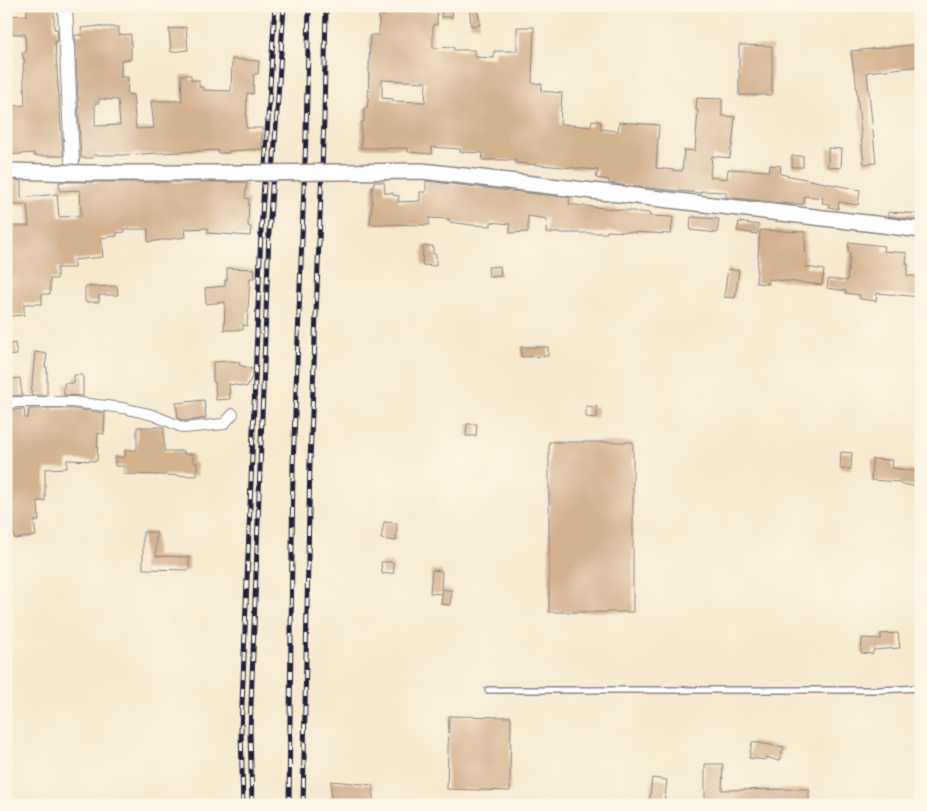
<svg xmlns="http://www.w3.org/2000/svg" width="927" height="811" viewBox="0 0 927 811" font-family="Itim,sans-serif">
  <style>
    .building { fill: #d3b28e; fill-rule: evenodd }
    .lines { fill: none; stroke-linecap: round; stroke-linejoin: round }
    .lane-casing { stroke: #8c8685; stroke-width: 8 }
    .street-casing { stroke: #8c8685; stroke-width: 12 }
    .secondary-casing { stroke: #8c8685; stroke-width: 16 }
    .primary-casing { stroke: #8c8685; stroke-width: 18 }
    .lane { stroke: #fff; stroke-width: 5 }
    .street { stroke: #fff; stroke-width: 10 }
    .secondary { stroke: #fff; stroke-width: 14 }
    .primary { stroke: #fff; stroke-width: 15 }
    .rail-casing { stroke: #22223b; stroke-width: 5 }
    .rail { stroke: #fcf5e5; stroke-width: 3; stroke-dasharray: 9; stroke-linecap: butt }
    .primary-bridge-casing { stroke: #8c8685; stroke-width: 18; stroke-linecap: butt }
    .primary-bridge { stroke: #fff; stroke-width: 15 }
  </style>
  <rect width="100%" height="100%" fill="#fcf5e5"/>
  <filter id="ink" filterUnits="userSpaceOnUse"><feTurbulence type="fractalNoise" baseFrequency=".02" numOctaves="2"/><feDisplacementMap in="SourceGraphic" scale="10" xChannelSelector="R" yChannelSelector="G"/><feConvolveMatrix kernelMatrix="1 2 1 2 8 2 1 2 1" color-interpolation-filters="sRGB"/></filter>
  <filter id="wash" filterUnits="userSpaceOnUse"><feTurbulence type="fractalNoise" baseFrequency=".0096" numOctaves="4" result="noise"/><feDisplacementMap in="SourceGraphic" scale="20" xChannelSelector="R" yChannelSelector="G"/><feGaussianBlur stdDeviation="1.12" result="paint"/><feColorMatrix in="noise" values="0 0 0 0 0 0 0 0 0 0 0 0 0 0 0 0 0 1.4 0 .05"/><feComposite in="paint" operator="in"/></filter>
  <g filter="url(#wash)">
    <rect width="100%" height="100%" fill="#f6e9cf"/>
    <g id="blocks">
      <g class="building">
        <polygon points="27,6 54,6 54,29 57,29 58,41 55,41 63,156 34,156 34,153 6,155 6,107 25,105 23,63 25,63 22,53 26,53 25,34 6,34 6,16 27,15"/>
        <path d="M384 6H424L423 11H437V25L433 24V48L453 47 454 50H474V57L494 58V51H517V27H534L532 83 542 84 541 91 562 93 560 124 591 127 592 120 601 122 600 129 618 131 619 122 659 125 656 168 682 171 684 150 695 151 698 110H696L697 98 722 99V116L735 117 732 148H731L730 158 712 156 710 177 727 179 728 169 769 171 770 165 781 166 780 174 860 190 858 205 839 202 838 209 829 207V204L822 203 823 198 804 196V204H789L726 197V192L701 191V193L627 186 609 183V180L596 178 598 170 516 163V160H482L483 153 460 152V149L432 147V154L408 152V148H361V122H364V108H367L368 101 370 35H379V15L384 16ZM382 80 426 82 425 102 393 101V99L382 98Z"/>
        <polygon points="442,6 453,6 452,17 441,17"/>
        <polygon points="469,6 477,6 480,25 471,26"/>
        <path d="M100 26V27H119V35L131 34V59L121 60V77H128L127 95 133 94 136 129 154 128 151 101H182L181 75H191V80H199V87H204V90L231 91 232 59 259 61 258 74H254L253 94 247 93 246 128H262V149L229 151V153H218V150L122 155H93V158H81L75 35H82L81 28ZM99 99 118 100 120 125 95 126V103H99Z"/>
        <polygon points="186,27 188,50 171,52 169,29"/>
        <polygon points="921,44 921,66 867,72 876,163 864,164 855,73 854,73 851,51"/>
        <polygon points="739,45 772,46 772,95 739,95"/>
        <polygon points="828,148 842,149 841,168 828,167"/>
        <rect x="792" y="156" width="11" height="11"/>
        <polygon points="6,180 21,181 21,198 57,194 59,217 80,216 81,213 80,190 60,191 59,182 247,182 245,198 249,199 248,226 251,227 250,236 208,233 208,228 185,229 186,237 148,242 148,229 124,229 125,232 117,233 117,236 101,238 103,257 74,260 74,268 57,268 57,279 50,279 50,294 42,294 42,304 24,304 24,315 10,316 9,226 29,226 27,205 6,205"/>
        <polygon points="426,181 570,198 569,204 575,205 650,213 649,216 673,217 671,234 607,231 607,233 546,233 547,219 528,216 528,232 510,233 510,224 491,222 491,226 472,225 449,222 449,219 429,218 429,225 370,224 372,205 372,187 373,187 374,182 384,182 385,193 393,193 393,195 399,196 398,202 420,201 420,192 426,192"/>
        <polygon points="888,212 921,214 921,221 888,216"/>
        <polygon points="691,217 719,219 717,233 690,230"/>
        <polygon points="739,222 759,225 757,234 737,231"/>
        <polygon points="760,230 805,232 806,267 824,270 822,285 768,279 768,284 756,283"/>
        <polygon points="849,242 884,246 883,251 907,253 906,264 908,264 907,276 916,276 916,285 921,286 921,297 877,293 876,301 860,299 860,295 845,293 846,291 827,288 828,279 847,281 850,252 848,252"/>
        <polygon points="423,246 433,246 433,254 436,254 436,266 422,265"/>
        <polygon points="500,266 501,276 489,277 488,267"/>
        <polygon points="227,268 255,269 254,278 250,278 247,326 243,325 243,330 224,330 225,302 206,304 205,288 225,286 225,280 227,280"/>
        <polygon points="728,269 739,271 735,298 724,297"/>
        <polygon points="117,286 118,295 99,295 99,302 85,302 85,287"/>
        <polygon points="15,343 17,355 6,356 6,345"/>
        <polygon points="521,347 548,347 548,356 521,357"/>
        <polygon points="35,352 47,354 45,367 47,367 47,395 31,395"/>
        <polygon points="230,361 240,362 239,365 255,370 247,387 229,384 230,399 216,400 215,382 213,382 213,362"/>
        <polygon points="74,375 83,375 83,396 64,395 64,383 74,383"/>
        <polygon points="20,378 22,395 6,396 6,380"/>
        <polygon points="204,400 206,418 185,421 178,418 176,403"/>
        <polygon points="586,406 597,407 597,418 586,417"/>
        <polygon points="24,409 25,418 28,418 29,409 72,409 105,413 104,434 98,433 97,461 67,460 67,468 45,469 45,501 38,501 39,521 34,521 36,536 15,539 11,526 9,526 10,521 6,521 6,475 8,475 6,410"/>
        <polygon points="467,424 477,424 476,436 466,436"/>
        <polygon points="137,427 164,427 164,451 184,451 184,454 193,454 193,463 197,463 197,476 124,474 124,466 115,466 115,457 125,457 125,450 137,450"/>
        <rect x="549" y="442" width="84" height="170"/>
        <polygon points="841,452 852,453 851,469 840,469"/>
        <polygon points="872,459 893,460 892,468 921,472 921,487 900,484 900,482 871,480"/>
        <polygon points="384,522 397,523 396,541 381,539"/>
        <polygon points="143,532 156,532 156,556 189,557 189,570 143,569"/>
        <polygon points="381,562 393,562 394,573 382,574"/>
        <polygon points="432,570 442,571 441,594 430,593"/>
        <polygon points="443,589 452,591 450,605 441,604"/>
        <polygon points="898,633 900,648 873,650 873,654 861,653 862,638 881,639 881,634"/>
        <polygon points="449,716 511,717 510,791 447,789"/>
        <polygon points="752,742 784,747 779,761 766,757 766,760 749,758"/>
        <polygon points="705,764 723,764 722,790 809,789 809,805 705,805"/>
        <polygon points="652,778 667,780 664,805 649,805"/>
        <polygon points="331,781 373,785 373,805 331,805"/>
      </g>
    </g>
  </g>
  <g filter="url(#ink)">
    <use href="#blocks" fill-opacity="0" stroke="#8c8685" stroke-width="1"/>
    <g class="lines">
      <g class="lane-casing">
        <polyline id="lane" points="488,690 879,690 921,688"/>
      </g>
      <g class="street-casing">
        <polyline id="street" points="6,403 18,402 72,402 123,408 153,415 184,428 224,424 233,414"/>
      </g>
      <g class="secondary-casing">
        <polyline id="secondary" points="65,6 72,161"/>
      </g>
      <g class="primary-casing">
        <polyline id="primary" points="875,224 921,230"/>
      </g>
      <use href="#lane" class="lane"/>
      <use href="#street" class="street"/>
      <use href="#secondary" class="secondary"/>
      <use href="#primary" class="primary"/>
      <g class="rail-casing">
        <g id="rail">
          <polyline points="243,805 241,730 261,232 275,6"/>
          <polyline points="252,805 250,731 269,233 284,6"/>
          <polyline points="289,805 293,465 306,135 309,6"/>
          <polyline points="303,805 310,461 324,119 326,6"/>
        </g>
      </g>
      <use href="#rail" class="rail"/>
      <g class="primary-bridge-casing">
        <polyline id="primary-bridge" points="6,171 84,173 252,173 422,171 875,224"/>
      </g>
      <use href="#primary-bridge" class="primary-bridge"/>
    </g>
  </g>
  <rect width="927" height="811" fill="none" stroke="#fcf5e5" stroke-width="25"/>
</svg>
